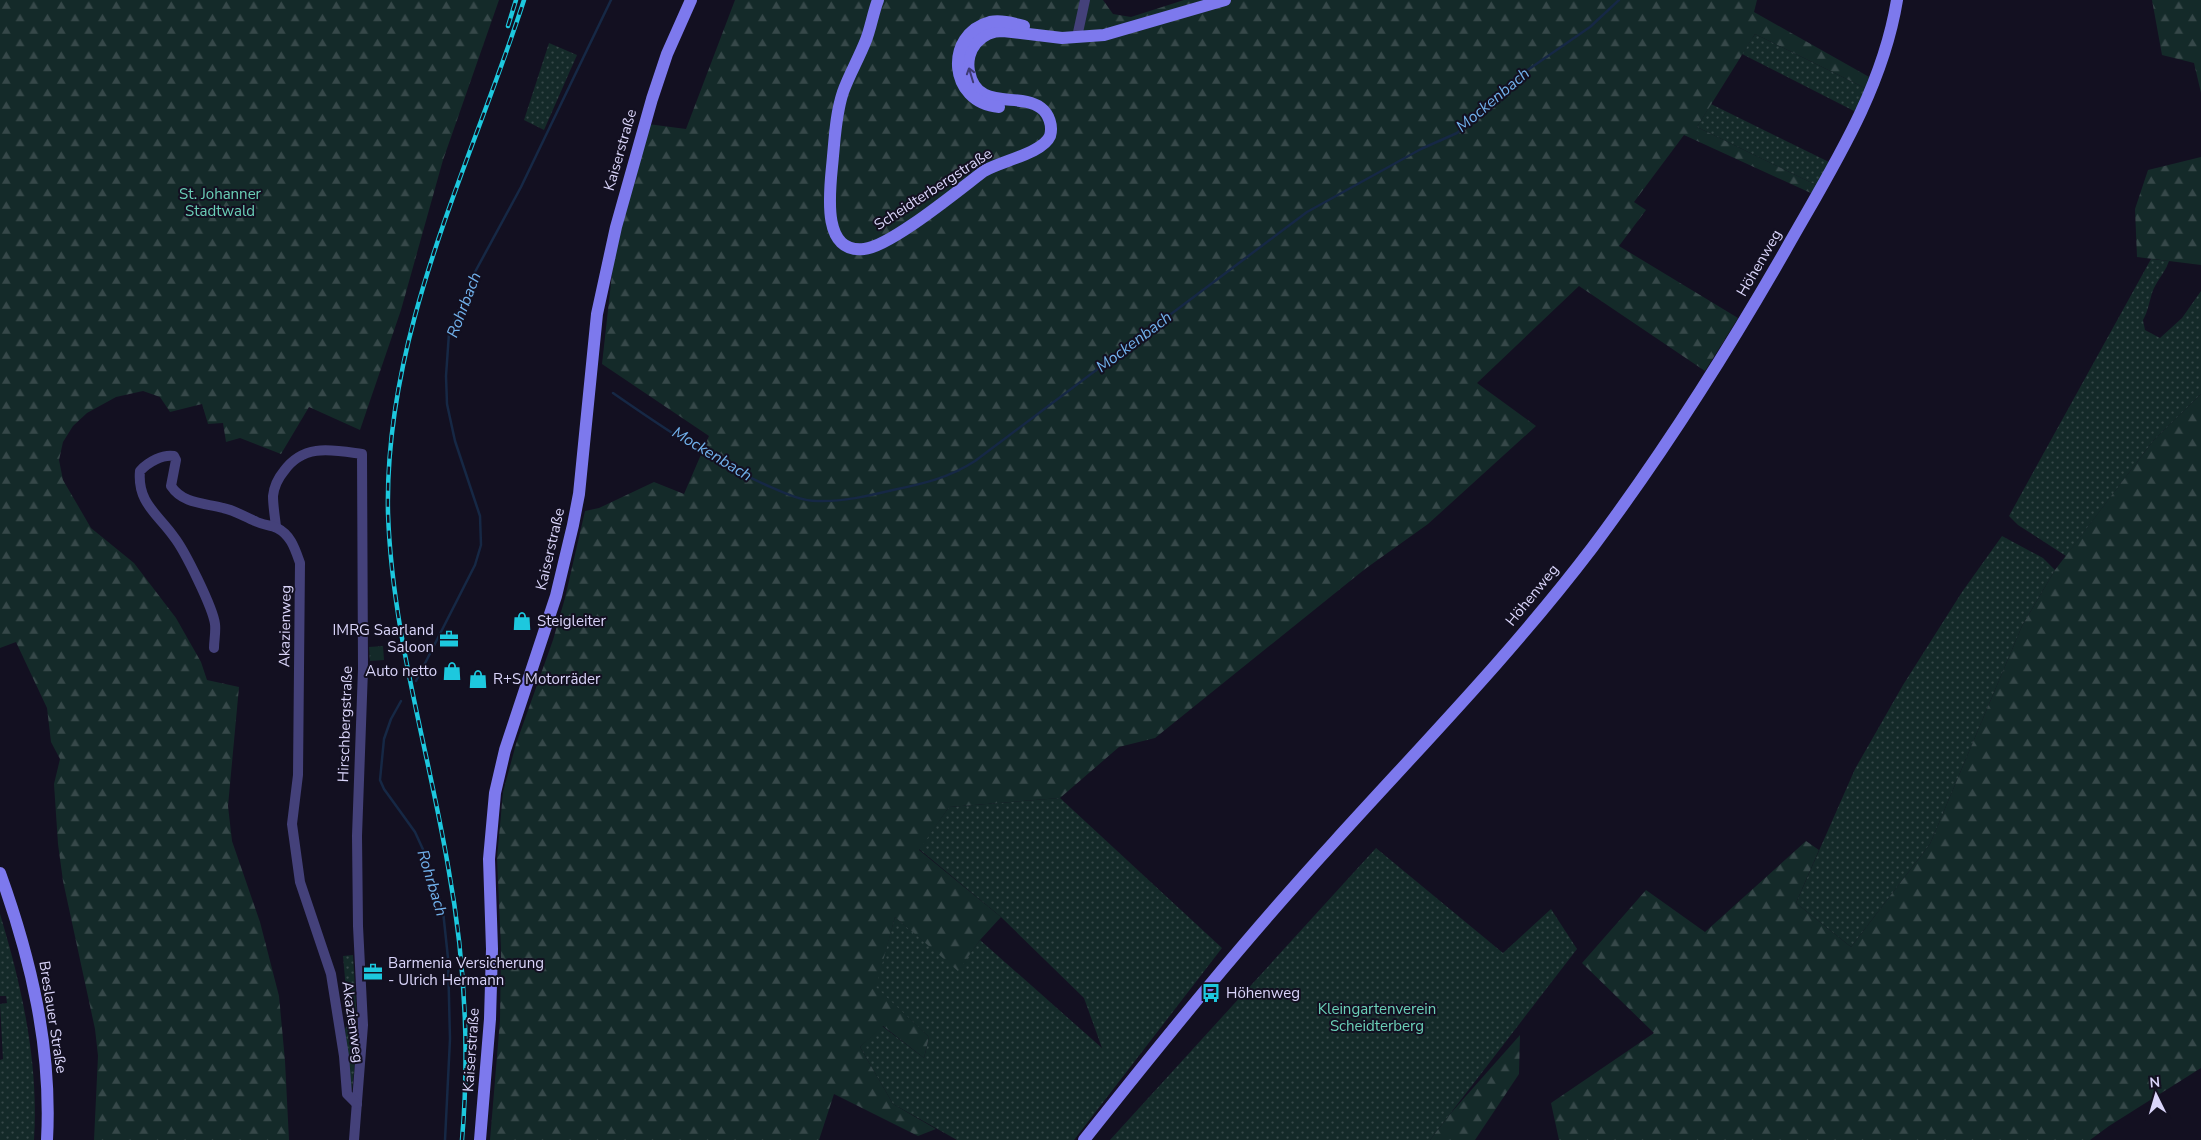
<svg xmlns="http://www.w3.org/2000/svg" width="2201" height="1140" viewBox="0 0 2201 1140" font-family="'Nunito Sans',sans-serif">
  <style>
    .grass { fill: url(#grass-dots) }
    .forest { fill: url(#forest-firs) }
    .park { fill: url(#park-tufts) }
    .lines { fill: none; stroke-linecap: round; stroke-linejoin: round }
    .stream { stroke: #162845; stroke-width: 2.5 }
    .street { stroke: #44417a; stroke-width: 10 }
    .secondary { stroke: #7d79ed; stroke-width: 12 }
    .rail-casing { stroke: #1dc8de; stroke-width: 4.5 }
    .rail { stroke: #131021; stroke-width: 2.5; stroke-dasharray: 8; stroke-linecap: butt }
    .oneway { stroke: #3d3a73 }
    .labels { text-anchor: middle; dominant-baseline: central; stroke-width: 4; stroke-linejoin: round; paint-order: stroke }
    .street-label { font-size: 15px; fill: #dad5fa; stroke: #131021 }
    .park-label { font-size: 15px; fill: #6bd0b8; stroke: #131021 }
    .poi-label { font-size: 15px; fill: #dad5fa; stroke: #131021; text-anchor: start }
    .water-label { font-size: 16px; font-style: italic; fill: #71b1ec; stroke: #131021 }
  </style>
  <defs>
    <pattern id="grass-dots" width="8" height="8" patternUnits="userSpaceOnUse" patternTransform="scale(1.25)"><rect width="8" height="8" fill="#142a29"/><path d="M2 2h.1M6 6h.1" fill="none" stroke="#364849" stroke-width="1.8" stroke-linecap="round"/></pattern>
    <pattern id="forest-firs" width="22" height="20" patternUnits="userSpaceOnUse" patternTransform="scale(1.25)"><rect width="22" height="20" fill="#142a29"/><path d="M5 1l3.5 6h-7zM16 11l3.5 6h-7z" fill="#364849"/></pattern>
    <pattern id="park-tufts" width="24" height="20" patternUnits="userSpaceOnUse" patternTransform="scale(1.25)"><rect width="24" height="20" fill="#142a29"/><path d="M3 7l-1-3M5 7V3M7 7l1-3M15 17l-1-3M17 17v-4M19 17l1-3" fill="none" stroke="#364849"/></pattern>
  </defs>
  <rect width="100%" height="100%" fill="#131021"/>
  <g class="grass">
    <polygon points="1755,34 1867,89 1858,113 1742,54"/>
    <polygon points="549,43 577,55 544,130 524,120"/>
    <polygon points="1711,104 1831,163 1818,186 1697,127"/>
    <path d="M2151 259 2169 261C2165 273 2156 281 2152 293 2149 303 2148 311 2143 320L2145 330 2160 338 2182 318 2201 291V394L2153 441 2066 556 2018 525 2009 516Z"/>
    <polygon points="2002,536 2043,558 2055,570 2022,626 1930,844 1851,947 1796,903 1855,769 1903,685 1962,592"/>
    <polygon points="1060,798 1222,948 1074,1140 957,1140 893,1104 860,1047 882,1026 924,1058 929,1037 875,987 895,917 958,970 980,940 1102,1048 1084,998 1001,917 919,849 949,807"/>
    <polygon points="1376,848 1503,953 1551,909 1577,949 1430,1140 1110,1140"/>
    <path d="M0 914C22 987 39 1063 34 1140H0V1060L3 1059 0 1004 7 1003 6 996H0Z"/>
    <polygon points="353,955 358,1036 352,1090 350,1089 345,1029 349,1023 343,956"/>
  </g>
  <g class="forest">
    <polygon points="0,0 499,0 443,160 401,310 360,430 309,407 281,454 240,438 226,442 223,423 208,424 202,404 170,412 160,397 143,391 116,397 87,413 73,426 63,442 59,460 63,480 91,528 134,563 176,618 201,662 207,680 239,687 228,806 232,841 260,922 279,996 285,1061 289,1140 94,1140 98,1056 95,1029 63,881 58,844 54,784 60,759 51,742 47,708 16,642 0,648"/>
    <polygon points="735,0 1103,0 1113,14 1131,17 1184,0 1757,0 1754,12 1871,78 1867,89 1755,34 1697,127 1818,186 1813,194 1684,135 1634,202 1646,210 1619,246 1738,318 1705,371 1579,286 1477,383 1536,426 1428,524 1365,569 1155,738 1119,747 1060,798 949,807 919,850 1001,917 980,940 958,971 895,917 876,987 929,1037 924,1058 883,1026 860,1047 893,1104 936,1129 918,1136 834,1094 819,1140 490,1140 500,1020 501,949 497,858 503,792 516,744 553,640 565,598 585,511 599,508 654,482 684,494 709,436 602,364 614,256 648,124 686,129"/>
    <polygon points="2152,0 2201,0 2201,93 2194,63 2162,55"/>
    <polygon points="2201,157 2201,265 2137,257 2135,209 2148,170"/>
    <polygon points="2201,394 2201,1068 2109,1126 2090,1140 1559,1140 1551,1103 1654,1033 1582,963 1646,890 1705,932 1806,841 1819,850 1796,903 1851,947 1930,844 2022,626 2055,570 2153,441"/>
    <polygon points="1520,1035 1519,1074 1475,1140 1430,1140 1450,1114"/>
  </g>
  <polygon class="park" points="383,646 384,660 370,661 369,647"/>
  <g class="lines">
    <g class="stream">
      <path d="M613 393C662 427 712 461 766 485 782 492 800 501 817 501 842 502 868 496 893 490 922 484 949 478 975 461L1307 212 1421 149 1457 133 1500 97 1513 80 1590 27 1619 0"/>
      <polyline points="416,681 475,565 481,545 480,516 455,441 447,404 446,376 449,333 475,272 521,187 611,0"/>
      <polyline points="401,701 391,719 384,739 380,780 384,789 415,832 426,856 443,911 448,958 450,1039 445,1140"/>
    </g>
    <g class="street">
      <polyline points="1077,37 1085,0"/>
      <path d="M276 527C275 517 273 506 273 496 274 487 279 477 284 471 304 443 333 450 362 454L363 669 357 836 358 926 363 1025 354 1140"/>
      <path d="M214 648C214 640 216 632 215 624 213 608 185 551 174 537 158 514 137 503 140 471 148 462 163 454 174 456L176 460 171 486C183 504 204 503 223 508 234 510 245 517 255 521 262 525 271 525 277 528 291 535 295 549 300 563L298 775 292 824 300 882 331 974 344 1056 347 1094 357 1104"/>
    </g>
    <g class="secondary">
      <path d="M878 0C873 13 871 27 866 40 859 58 849 75 843 92 836 113 835 135 833 156 831 183 818 254 864 249 890 247 960 189 984 171 1001 161 1043 153 1050 136 1053 126 1049 114 1041 108 1019 91 977 113 969 71 967 61 970 50 976 43 984 34 992 31 1003 31L1062 38 1104 35 1225 0"/>
      <path d="M999 107C948 103 944 34 990 22 1001 20 1012 23 1024 26"/>
      <path d="M0 873C31 959 52 1048 47 1140"/>
      <polyline points="480,1140 490,1019 492,949 489,859 495,793 505,750 556,596 573,525 579,494 597,314 616,227 652,99 667,54 691,0"/>
      <path d="M1084 1140C1165 1038 1247 937 1335 841 1422 745 1513 652 1592 548 1663 453 1726 354 1785 251 1830 171 1882 92 1897 0"/>
    </g>
    <g class="rail-casing">
      <g id="rail">
        <polyline points="508,26 516,0"/>
        <path d="M462 1140C470 1046 465 959 448 866 428 748 392 633 388 513 384 333 470 167 524 0"/>
      </g>
    </g>
    <use href="#rail" class="rail"/>
  </g>
  <defs><path id="oneway-shaft" d="M-6 0H5M1.5-3L5.5 0L1.5 3" fill="none" stroke-width="1.6" stroke-linecap="round" stroke-linejoin="round" transform="scale(1.25)"/></defs>
  <use class="oneway" href="#oneway-shaft" transform="translate(971 75) rotate(-107)"/>
  <defs>
    <g id="shop-bare" transform="scale(1.5)"><path d="M-5-2.5h2.3a2.7 3.5 0 0 1 5.4 0H5L5.5 6h-11ZM-1.5-2.5h3a1.5 2.3 0 0 0-3 0Z" fill="#1dc8de" stroke="#131021" stroke-width="2.5" paint-order="stroke"/></g>
    <g id="office-bare" transform="scale(1.5)"><path d="M-6-3h4V-5.5h4V-3h4V5H-6ZM-1-4.5V-3h2v-1.5ZM-6 0V1H6V0Z" fill="#1dc8de" stroke="#131021" stroke-width="2.5" paint-order="stroke"/></g>
    <g id="bus-bare" transform="scale(1.5)"><path d="M-5-6H5V4H4V6H2V4H-2V6H-4V4H-5ZM-3.5-4V0h7V-4ZM-3.5 1.2v1.5H-2V1.2ZM2 1.2v1.5H3.5V1.2Z" fill="#1dc8de" stroke="#131021" stroke-width="2.5" paint-order="stroke"/></g>
  </defs>
  <g fill-rule="evenodd">
    <use href="#shop-bare" x="522" y="621"/>
    <use href="#office-bare" x="449" y="639"/>
    <use href="#shop-bare" x="452" y="671"/>
    <use href="#shop-bare" x="478" y="679"/>
    <use href="#office-bare" x="373" y="972"/>
    <use href="#bus-bare" x="1211" y="993"/>
  </g>
  <g class="labels">
    <g class="street-label">
      <text transform="translate(620 150) rotate(-74)">Kaiserstraße</text>
      <text transform="translate(933 189) rotate(-33)">Scheidterbergstraße</text>
      <text transform="translate(1759 263) rotate(-60)">Höhenweg</text>
      <text transform="translate(550 549) rotate(-77)">Kaiserstraße</text>
      <text transform="translate(1532 595) rotate(-51)">Höhenweg</text>
      <text transform="translate(285 626) rotate(-89)">Akazienweg</text>
      <text transform="translate(345 724) rotate(-88)">Hirschbergstraße</text>
      <text transform="translate(53 1017) rotate(81)">Breslauer Straße</text>
      <text transform="translate(353 1022) rotate(82)">Akazienweg</text>
      <text transform="translate(471 1050) rotate(-86)">Kaiserstraße</text>
    </g>
    <g class="park-label">
      <text x="220" y="194">St. Johanner<tspan x="220" dy="17">Stadtwald</tspan></text>
      <text x="1377" y="1009">Kleingartenverein<tspan x="1377" dy="17">Scheidterberg</tspan></text>
    </g>
    <g class="poi-label">
      <text x="537" y="621">Steigleiter</text>
      <text x="434" y="630" text-anchor="end">IMRG Saarland<tspan x="434" dy="17">Saloon</tspan></text>
      <text x="437" y="671" text-anchor="end">Auto netto</text>
      <text x="493" y="679">R+S Motorräder</text>
      <text x="388" y="963">Barmenia Versicherung<tspan x="388" dy="17">- Ulrich Hermann</tspan></text>
      <text x="1226" y="993">Höhenweg</text>
    </g>
    <g class="water-label">
      <text transform="translate(1493 100) rotate(-40)">Mockenbach</text>
      <text transform="translate(464 305) rotate(-69)">Rohrbach</text>
      <text transform="translate(1134 342) rotate(-37)">Mockenbach</text>
      <text transform="translate(712 454) rotate(31)">Mockenbach</text>
      <text transform="translate(432 883) rotate(73)">Rohrbach</text>
    </g>
  </g>
  <g transform="translate(2156 1095) rotate(355)" stroke="#131021" stroke-width="4" paint-order="stroke">
  <path d="M0-4L9 19L0 12L-9 19Z" fill="#dad5fa"/>
  <text y="-8" font-size="14" font-weight="bold" text-anchor="middle" fill="#dad5fa">N</text>
  </g>
</svg>
